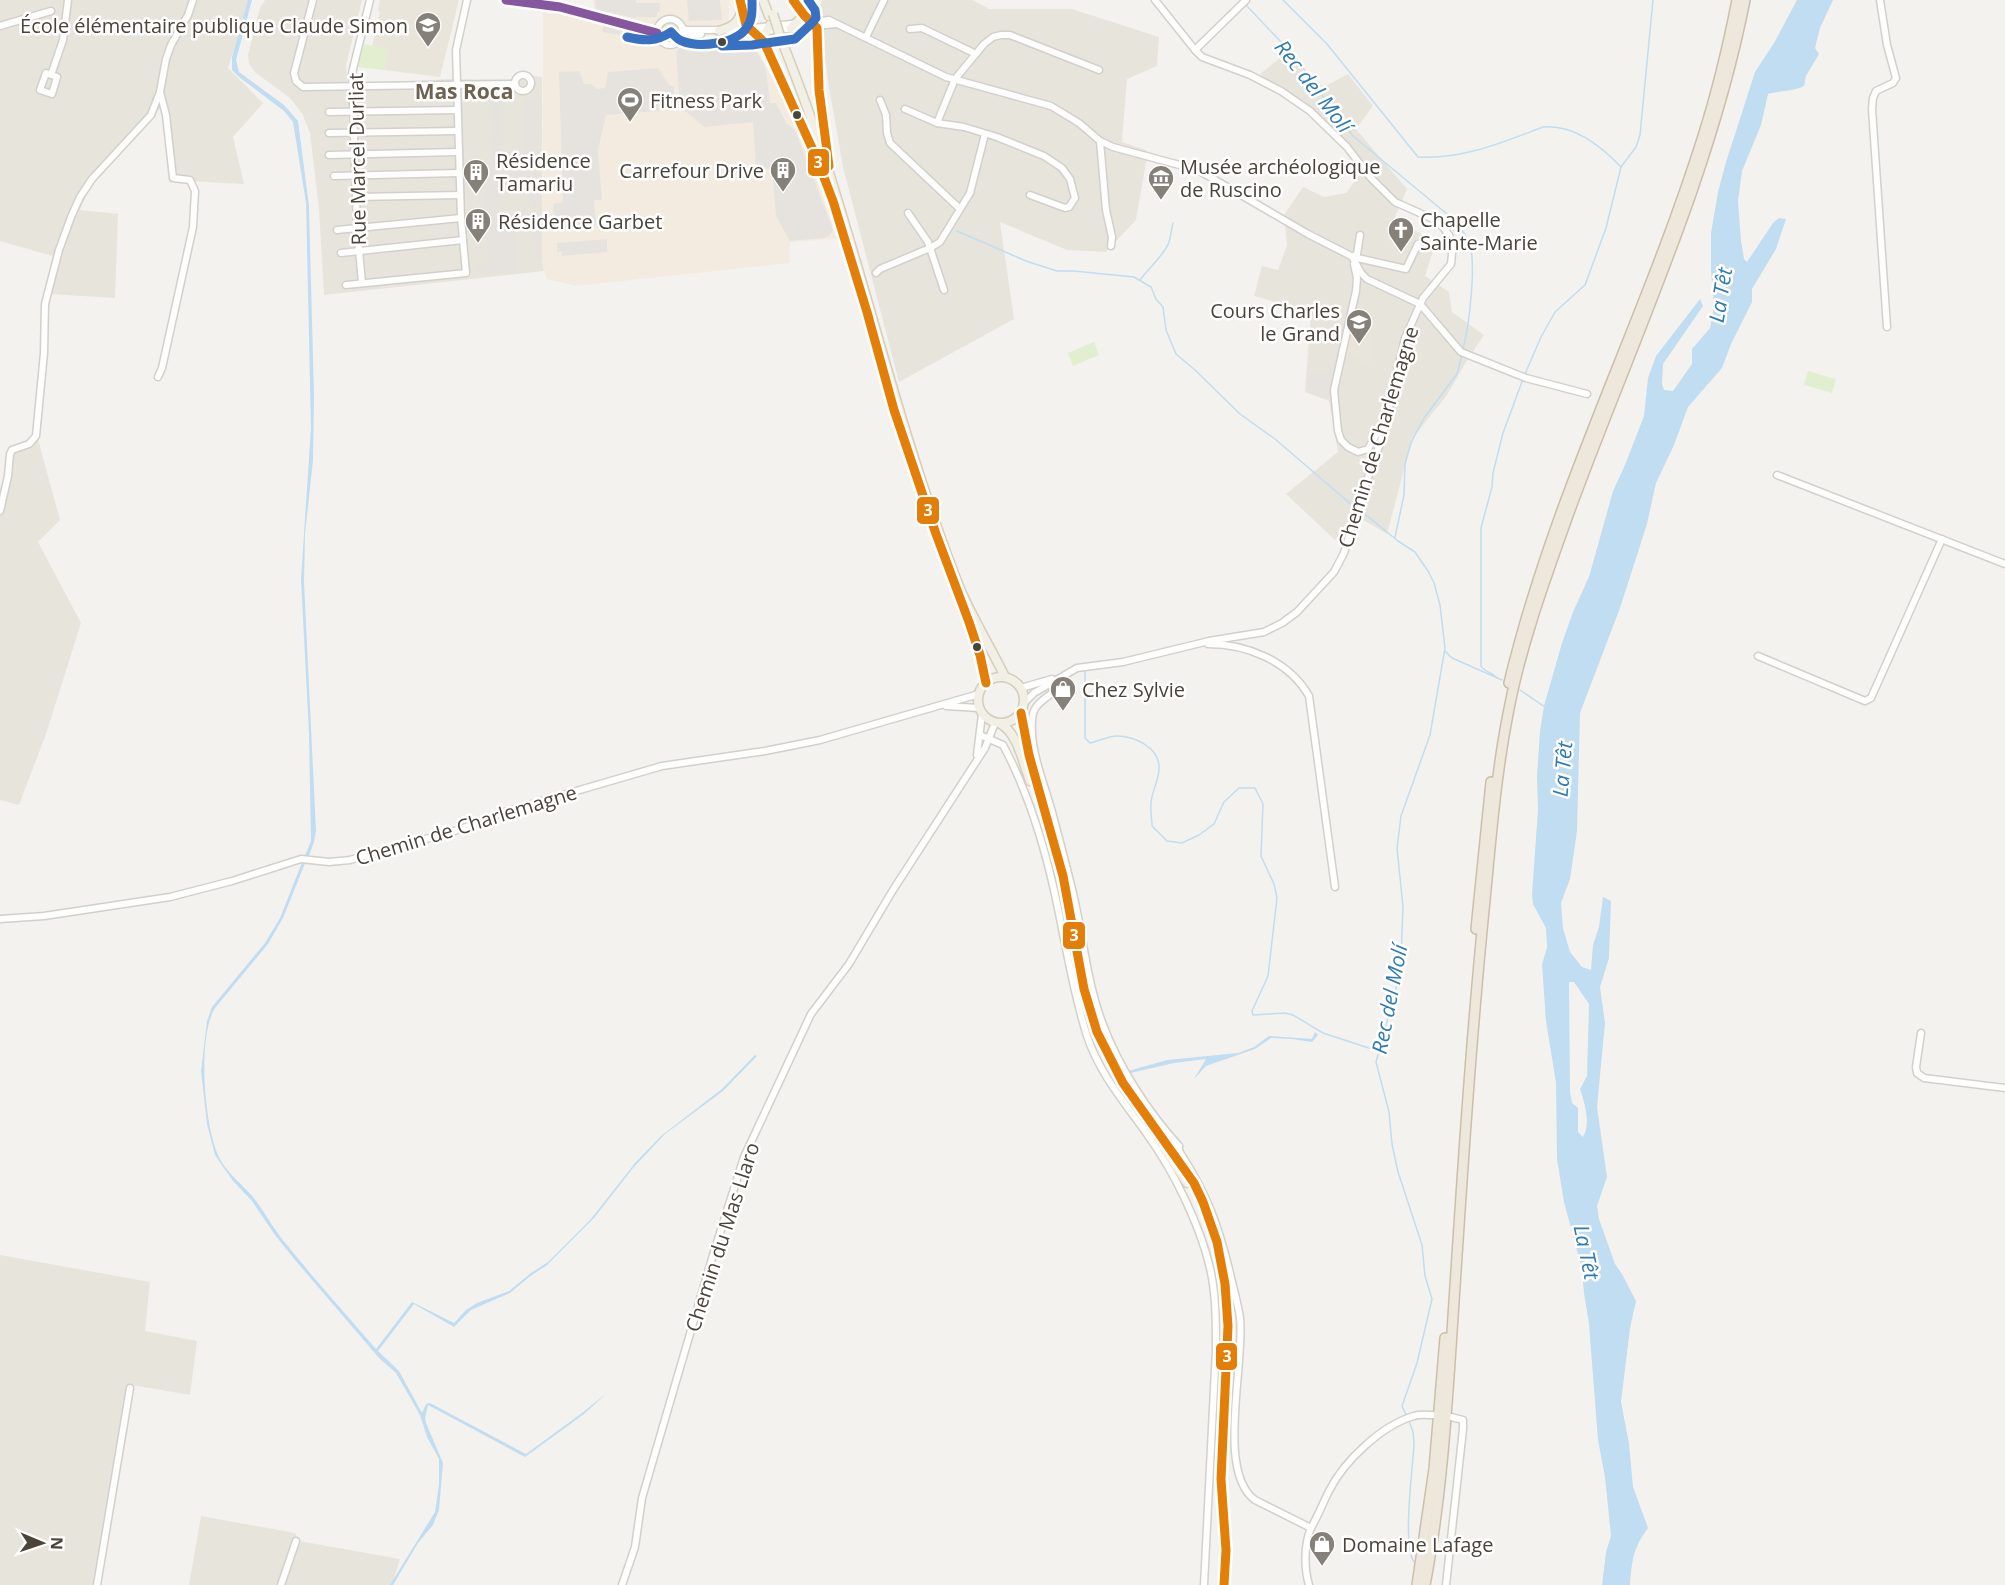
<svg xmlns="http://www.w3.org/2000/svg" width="2005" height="1585" viewBox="0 0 2005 1585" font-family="'Open Sans',sans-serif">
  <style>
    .residential { fill: #e7e4dc }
    .commercial { fill: #f3ebdf }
    .education { fill: #eae5da }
    .green { fill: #e1eecf }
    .parking { fill: #e6e3df }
    .water { fill: #c0ddf1; fill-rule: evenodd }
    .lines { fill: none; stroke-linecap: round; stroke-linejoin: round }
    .stream { stroke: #c0ddf1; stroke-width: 1.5 }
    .minor-casing { stroke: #d2d0cb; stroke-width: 9 }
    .major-casing { stroke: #d6cebb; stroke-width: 11 }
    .highway-casing { stroke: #ccbfa9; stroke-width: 12 }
    .minor { stroke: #fdfdfc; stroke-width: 6 }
    .major { stroke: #f2efe6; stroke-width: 8 }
    .highway { stroke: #ede8db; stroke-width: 9 }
    .major-bridge-casing { stroke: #d6cebb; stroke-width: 11; stroke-linecap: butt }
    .major-bridge { stroke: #f2efe6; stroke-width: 8 }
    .bus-1-casing { stroke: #fff; stroke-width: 14 }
    .bus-2-casing { stroke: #fff; stroke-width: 14 }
    .bus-3-casing { stroke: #fff; stroke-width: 14 }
    .bus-1 { stroke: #e37f08; stroke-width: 9 }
    .bus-2 { stroke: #86569e; stroke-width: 9 }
    .bus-3 { stroke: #3871c2; stroke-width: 9 }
    .bus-dot { fill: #4b4439; stroke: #fff; stroke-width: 2 }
    .labels { text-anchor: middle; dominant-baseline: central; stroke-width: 5; stroke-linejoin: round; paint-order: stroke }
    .poi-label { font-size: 20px; fill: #4b4439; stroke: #fff; text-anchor: start }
    .street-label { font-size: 20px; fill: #4b4439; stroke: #fff }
    .water-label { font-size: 21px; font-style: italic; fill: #2e7ab2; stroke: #fff }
    .neighbourhood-label { font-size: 21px; font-weight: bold; fill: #6e6250; stroke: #fff }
    .line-badge { stroke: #fff; stroke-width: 2 }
    .badge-label { font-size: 16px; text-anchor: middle; font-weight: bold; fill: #fff }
  </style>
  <rect width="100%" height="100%" fill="#f4f2ee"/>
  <g class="residential">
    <polygon points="0,0 249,0 228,68 263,103 233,137 244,184 172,180 162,106 90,187 80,210 118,214 115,298 50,294 56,257 0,241"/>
    <polygon points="265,0 362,0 346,65 347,84 452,79 509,80 519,74 542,77 542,262 544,271 324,295 319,209 310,133 302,113 290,98 256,73 249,64 248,55 260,8"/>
    <polygon points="822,0 973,0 989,9 1072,9 1159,37 1157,66 1127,79 1122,142 1148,151 1136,220 1106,252 1067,250 1000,222 1014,319 899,382 843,167 828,81 819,9"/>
    <polygon points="1284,55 1324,87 1348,74 1373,106 1356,129 1407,189 1394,219 1436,242 1425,276 1449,292 1452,312 1484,335 1466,362 1447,395 1412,439 1387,534 1353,514 1335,540 1286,494 1338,452 1329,401 1305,392 1311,312 1254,296 1262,266 1278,270 1287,245 1284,215 1303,187 1324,197 1346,193 1359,176 1351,155 1300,105 1260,74"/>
    <polygon points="36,432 60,520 38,542 81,623 46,734 19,805 0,800 0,497 6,474 7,453 14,445 31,440"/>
    <polygon points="0,1255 150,1282 145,1331 197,1341 190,1395 132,1385 98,1585 0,1585"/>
    <polygon points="201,1516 295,1533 299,1541 400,1559 392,1585 189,1585"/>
  </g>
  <g class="commercial">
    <polygon points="593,0 729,0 729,25 690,25 680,24 677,21 662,22 659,26 594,10"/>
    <polygon points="543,12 566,14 657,36 660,41 678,43 681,40 751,39 798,127 837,239 790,242 789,263 576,286 547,279 542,262"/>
  </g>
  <g class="education">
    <polygon points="380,0 459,0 440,77 384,70 389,50 372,46 380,12 378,11"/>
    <polygon points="1354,327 1372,338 1369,368 1345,351 1350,329"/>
  </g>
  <g class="green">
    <circle cx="670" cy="32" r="13"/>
    <polygon points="364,44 390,50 384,70 358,67"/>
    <polygon points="1094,342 1099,355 1073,366 1068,353"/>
    <polygon points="1808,371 1836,379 1832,393 1804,385"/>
  </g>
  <g class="parking">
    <polygon points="595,0 636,0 636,3 660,3 660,12 657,12 657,17 636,17 636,18 596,10"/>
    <polygon points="687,0 720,0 722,20 689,21"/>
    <polygon points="603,24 654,36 653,42 603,32"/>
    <polygon points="683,42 749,42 754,46 766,69 770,103 776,103 786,123 795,130 833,230 830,235 825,238 790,241 776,216 772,169 756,169 753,122 704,127 683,109 606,115 598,150 602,200 594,200 596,225 555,229 553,204 563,202 559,72 579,71 584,84 591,84 597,89 605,88 608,72 658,68 669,85 674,87 675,105 680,105 676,53"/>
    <polygon points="502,89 503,167 540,167 540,202 536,202 536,208 530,208 529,190 499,190 499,217 483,217 482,168 491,167 490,90"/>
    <polygon points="537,97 538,165 524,166 523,100"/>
    <polygon points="540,212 541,259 535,260 534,218 517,220 517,214"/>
    <polygon points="512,220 517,270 476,274 475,266 489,264 484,223"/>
    <polygon points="607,239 607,252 562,256 561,251 557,252 557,243"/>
    <polygon points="1338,353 1340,353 1329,397 1307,390 1314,370 1328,373"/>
  </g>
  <g class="water">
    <polygon points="248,0 252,0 236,60 239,72 284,105 298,121 309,206 314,396 313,460 305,534 304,582 316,831 314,842 308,858 304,858 311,841 309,734 301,579 311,428 306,203 293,122 284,111 239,77 232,70 232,57"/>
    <path d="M1797 0H1833L1820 28 1815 48 1819 54 1806 76 1804 86C1796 91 1778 91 1768 94L1761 125 1742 171 1738 201 1741 241 1744 259 1747 262 1773 223 1779 218 1786 219 1776 249 1752 289V302L1731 344 1722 368 1688 407 1674 445 1656 483 1647 524 1620 608 1580 713 1577 831 1570 879 1561 903 1563 928 1570 952 1582 967 1591 970 1593 945 1599 927 1603 897 1611 901 1609 958 1600 987 1605 1023 1597 1107 1607 1177 1597 1206 1599 1219 1615 1264 1622 1274 1636 1301 1630 1328 1621 1402 1629 1444 1633 1487 1648 1528C1633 1548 1632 1560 1630 1585H1602L1606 1552 1611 1536 1605 1477 1598 1440 1589 1324 1584 1293 1582 1269 1564 1202 1557 1159 1556 1083 1546 1021 1542 964 1547 948 1546 928 1533 904 1532 894 1538 810 1537 776 1540 731 1544 706 1562 643 1573 612 1589 577 1613 491 1625 465 1644 416 1648 378 1656 356 1700 299 1703 306 1663 364 1662 384 1664 390 1673 391 1692 364V349L1710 328 1714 307 1711 270V233L1718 192 1726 162 1755 72 1774 43ZM1569 982H1574L1589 1004 1587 1076 1580 1089C1585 1104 1591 1124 1583 1137L1578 1132V1108L1572 1103 1570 1092Z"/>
    <path d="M303 860 306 861 283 918 268 944 215 1008C197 1037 204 1129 220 1159 228 1174 242 1184 253 1197 265 1212 274 1230 287 1245 315 1280 346 1314 376 1349L412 1302 454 1323 466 1310 477 1303 509 1291 531 1273 548 1262 591 1219 635 1163 661 1136 722 1089 755 1055 757 1056 723 1091 665 1134 633 1168 594 1218 547 1265 529 1277 510 1293 471 1310 454 1327 414 1304 378 1351 399 1371 422 1413 426 1404 430 1403 526 1454 582 1413 607 1393 584 1414 525 1457 428 1405 425 1418 426 1423 443 1463 439 1510 433 1525 418 1543 393 1585H390L435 1512 439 1484V1459L427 1437 420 1415 396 1373 379 1358 295 1260 275 1235 252 1201 233 1181 215 1155 207 1124 201 1071 207 1021 212 1007 265 943 280 918Z"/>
    <polygon points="1315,1032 1318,1035 1312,1042 1292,1039 1271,1038 1255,1049 1206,1066 1194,1079 1206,1059 1174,1063 1126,1074 1125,1072 1167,1060 1238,1053 1254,1047 1269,1036 1312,1039"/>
  </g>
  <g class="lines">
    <g class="stream">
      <path d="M1283 0 1327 44 1418 157C1462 160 1503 142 1543 127 1573 124 1602 147 1621 167"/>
      <path d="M1246 5 1298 60 1312 82 1353 136 1453 219C1459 226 1465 233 1469 242 1477 262 1469 327 1463 349"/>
      <polyline points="957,231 1026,261 1057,271 1074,271 1134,277 1151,287 1156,299 1163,307 1166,330 1176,354 1195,370 1240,414 1275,439 1353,506"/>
      <path d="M1140 280C1147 270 1166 253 1169 242 1171 236 1171 230 1173 223"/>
      <polyline points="1525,374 1541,337 1555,312 1585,285 1606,228 1621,167 1636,147 1640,135 1653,0"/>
      <polyline points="1361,511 1398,541 1415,552 1428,571 1434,583 1440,605 1445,648 1430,735 1401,816 1397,848 1403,907 1401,959 1397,985 1376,1062 1389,1112 1392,1144 1398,1172 1422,1245 1425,1276 1432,1299 1417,1363 1402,1406 1407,1417"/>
      <polyline points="1395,537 1404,495 1405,464 1411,443 1424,418 1457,374 1462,355"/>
      <polyline points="1445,651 1452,658 1502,680"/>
      <path d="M1085 671V738L1090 743C1098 741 1109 736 1117 736 1134 736 1158 747 1159 766 1160 779 1152 790 1151 803 1150 810 1152 819 1152 826L1167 841 1182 843 1199 835 1214 824 1224 802 1239 788H1255L1263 804 1261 856 1274 884 1277 898 1268 976 1252 1011 1253 1015 1285 1013 1293 1015 1323 1033 1378 1051"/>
      <path d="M1497 678C1492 672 1484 672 1481 666V528L1492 487 1493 473 1503 433 1523 379"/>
      <polyline points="1520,690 1545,707"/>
      <path d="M1409 1421 1413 1432 1414 1444C1413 1468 1402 1544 1414 1562"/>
    </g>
    <g class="minor-casing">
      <g id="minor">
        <polyline points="313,0 294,73 296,81 303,87 515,84"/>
        <polyline points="506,0 560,7 647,29 657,33"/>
        <polyline points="1880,0 1887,45 1896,78 1893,83 1876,91 1873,98 1872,109 1887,327"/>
        <circle cx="670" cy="32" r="13"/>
        <polyline points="0,26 51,11"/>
        <polyline points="682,28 686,30 732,30 829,20 946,77 1051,106 1079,123 1100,141 1113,147 1198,170 1308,234 1353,257 1406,269 1418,244"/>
        <polyline points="910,29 922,28 976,54"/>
        <polyline points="738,34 836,24"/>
        <polyline points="682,36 701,34"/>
        <polyline points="866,37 884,0"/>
        <polyline points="1195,50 1246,0"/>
        <polygon points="46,73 57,77 52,94 40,90"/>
        <polyline points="51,75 63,40 68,0"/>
        <circle cx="523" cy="83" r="8"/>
        <polyline points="880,100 886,115 887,133 890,143 960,209"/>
        <polyline points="905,109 937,123 964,127 997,137 1044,156 1062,168 1070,179 1075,198 1069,207 1065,208 1030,195"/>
        <polyline points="329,112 457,110"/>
        <polyline points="937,123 955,79 984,44 993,37 1001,35 1010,35 1099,70"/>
        <polyline points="329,133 458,131"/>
        <polyline points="1100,141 1106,210 1112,237 1111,246"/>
        <polyline points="329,155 458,152"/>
        <polyline points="334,176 459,173"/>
        <polyline points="356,197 460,195"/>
        <polyline points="908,213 928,242 944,290"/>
        <polyline points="337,230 461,218"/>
        <polyline points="341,253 463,240"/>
        <polyline points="1353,257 1357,254 1360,235"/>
        <polyline points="1353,258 1361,273 1367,279 1420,304 1461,352 1526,378 1587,394"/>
        <polyline points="1354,264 1357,278 1356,291 1334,390 1338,431 1341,440 1348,447 1358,452 1368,449 1378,432 1383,431"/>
        <polyline points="876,273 880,269 930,248 940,242 970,193 985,134"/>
        <polyline points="362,283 357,228 352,73 370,0"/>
        <polyline points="346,285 466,273 461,218 456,50 467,0"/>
        <polyline points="158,377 162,368 193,227 195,191 190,180 173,178 166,115 160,92"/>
        <polyline points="1777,475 2005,564"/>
        <polyline points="0,511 8,476 10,454 12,450 29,444 36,436 44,353 45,304 59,250 71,217 80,197 92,179 151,115 160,92 166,59 171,45 188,15 193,0"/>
        <path d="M1208 644C1247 644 1289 661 1309 696L1335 887"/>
        <polyline points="1758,656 1865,701 1871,698 1942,539"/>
        <path d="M1049 680 1053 689 1052 693C1042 701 1032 706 1032 721 1030 749 1042 778 1050 805 1058 833 1065 861 1072 889 1083 933 1086 979 1102 1022 1118 1066 1148 1112 1179 1146V1151L1175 1155"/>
        <polyline points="1021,688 1052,679"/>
        <polyline points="1024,703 1034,693 1077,668 1123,662 1209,641 1264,632 1282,623 1297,612 1334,572 1344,553 1357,508 1381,441 1405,338 1423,298 1451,264 1453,244 1449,235 1443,227 1431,218 1395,202 1370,177 1347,147 1310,111 1281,91 1250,75 1202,57 1195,50 1155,0"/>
        <polyline points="946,706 979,708"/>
        <path d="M980 735 1003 745C1027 790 1043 841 1054 890 1065 939 1072 989 1087 1036 1100 1075 1126 1104 1149 1137 1174 1172 1200 1225 1210 1268 1216 1294 1216 1322 1216 1349L1204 1585"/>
        <polyline points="977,755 982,714"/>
        <polyline points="0,919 44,916 170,897 232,881 301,859 329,862 350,860 458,830 504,812 662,766 765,751 820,740 979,694"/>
        <polyline points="1921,1033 1916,1067 1917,1073 1924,1078 2005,1088"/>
        <path d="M1179 1151C1207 1194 1218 1224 1230 1273 1233 1288 1238 1303 1240 1318 1245 1364 1216 1472 1255 1500L1311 1528C1304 1544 1304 1568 1309 1585"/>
        <path d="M1311 1528C1318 1516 1323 1503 1329 1491 1344 1461 1382 1425 1414 1416 1420 1414 1427 1415 1433 1415"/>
        <polyline points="97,1585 130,1388"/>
        <polyline points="281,1585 296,1541"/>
        <polyline points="622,1585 635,1547 642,1498 713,1255 744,1157 811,1014 849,964 893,890 985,748 995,723"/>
        <polyline points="1446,1585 1463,1429 1463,1420 1451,1417"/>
      </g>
    </g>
    <g class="major-casing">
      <g id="major">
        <path d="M740 0C744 26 744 26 764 42"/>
        <polyline points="763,0 769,16"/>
        <polyline points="793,0 804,15 817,28 819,90 827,153"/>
        <polyline points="770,25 764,36 764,42 817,159 832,198"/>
        <polyline points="791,28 804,15"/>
        <path d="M719 31C731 27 737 25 741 13"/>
        <path d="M781 39C799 84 816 130 830 176 873 312 906 451 958 584 971 616 990 646 1005 677"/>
        <polyline points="966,613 980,655 986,683"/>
        <circle cx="1001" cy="700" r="23"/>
        <path d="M1021 713C1028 770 1050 821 1063 876 1077 934 1078 999 1106 1053 1126 1094 1157 1128 1183 1165 1215 1211 1226 1271 1228 1326L1221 1479 1226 1550 1224 1585"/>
        <path d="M1001 724C1018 734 1023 763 1030 781"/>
        <polyline points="1164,1149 1187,1183"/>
      </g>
    </g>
    <g class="highway-casing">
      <g id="highway">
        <path d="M1509 683C1554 494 1645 321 1703 136 1717 92 1728 46 1737 0"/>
        <polyline points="1476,929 1491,782"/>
        <polyline points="1417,1585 1434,1469 1445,1338"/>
        <path d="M1425 1585C1442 1496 1447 1407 1453 1317 1462 1178 1471 1039 1485 900 1491 838 1496 775 1508 714 1521 644 1546 577 1570 510 1632 341 1710 178 1745 0"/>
      </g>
    </g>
    <use href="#minor" class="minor"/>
    <use href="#major" class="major"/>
    <use href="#highway" class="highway"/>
    <g class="major-bridge-casing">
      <polyline id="major-bridge" points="773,14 781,39"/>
    </g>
    <use href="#major-bridge" class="major-bridge"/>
    <g class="bus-1-casing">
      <g id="bus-1">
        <polyline points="740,0 746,25 764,42 817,159 833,201 867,312 894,410 936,534 969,622 980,655 986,683"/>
        <polyline points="793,0 804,15 817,28 819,90 829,166"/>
        <polyline points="1021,713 1029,755 1063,876 1084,989 1097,1032 1123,1083 1194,1183 1203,1202 1217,1242 1225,1284 1228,1326 1221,1479 1226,1550 1224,1585"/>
      </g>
    </g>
    <g class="bus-2-casing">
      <polyline id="bus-2" points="506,0 560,7 657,33"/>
    </g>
    <g class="bus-3-casing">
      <g id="bus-3">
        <path d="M627 37C644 41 656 42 671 32 674 35 678 40 682 41 699 48 737 44 747 27 753 19 752 9 752 0"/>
        <polyline points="722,46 752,45 795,39 812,23 816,18 815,10 808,0"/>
      </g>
    </g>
    <use href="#bus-1" class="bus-1"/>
    <use href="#bus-2" class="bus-2"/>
    <use href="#bus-3" class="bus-3"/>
  </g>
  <defs>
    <g id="school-pin" transform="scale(1.35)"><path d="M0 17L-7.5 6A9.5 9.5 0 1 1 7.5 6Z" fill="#868178" stroke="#fff"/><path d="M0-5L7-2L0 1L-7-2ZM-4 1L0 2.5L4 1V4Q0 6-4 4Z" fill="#fff"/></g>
    <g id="stadium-pin" transform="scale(1.35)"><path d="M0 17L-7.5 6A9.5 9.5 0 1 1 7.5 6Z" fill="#868178" stroke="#fff"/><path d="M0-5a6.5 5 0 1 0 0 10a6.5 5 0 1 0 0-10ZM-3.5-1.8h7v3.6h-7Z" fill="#fff"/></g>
    <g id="building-pin" transform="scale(1.35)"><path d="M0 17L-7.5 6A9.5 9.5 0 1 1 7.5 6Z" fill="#868178" stroke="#fff"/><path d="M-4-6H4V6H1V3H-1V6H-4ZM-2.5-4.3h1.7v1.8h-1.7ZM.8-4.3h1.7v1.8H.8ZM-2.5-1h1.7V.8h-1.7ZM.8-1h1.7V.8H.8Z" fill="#fff"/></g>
    <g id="museum-pin" transform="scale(1.35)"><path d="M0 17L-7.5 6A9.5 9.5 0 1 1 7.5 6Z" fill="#868178" stroke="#fff"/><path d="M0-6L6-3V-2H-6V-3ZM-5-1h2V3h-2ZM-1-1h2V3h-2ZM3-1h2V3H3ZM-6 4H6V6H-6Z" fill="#fff"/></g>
    <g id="church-pin" transform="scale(1.35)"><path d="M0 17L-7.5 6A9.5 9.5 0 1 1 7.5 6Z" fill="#868178" stroke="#fff"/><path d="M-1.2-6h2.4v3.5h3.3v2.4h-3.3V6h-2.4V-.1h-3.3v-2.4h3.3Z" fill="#fff"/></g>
    <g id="shop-pin" transform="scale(1.35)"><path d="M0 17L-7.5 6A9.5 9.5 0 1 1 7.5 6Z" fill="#868178" stroke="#fff"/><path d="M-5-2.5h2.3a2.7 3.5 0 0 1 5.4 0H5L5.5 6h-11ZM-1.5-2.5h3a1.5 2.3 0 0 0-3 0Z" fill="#fff"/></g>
  </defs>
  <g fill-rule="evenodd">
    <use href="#school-pin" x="428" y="25"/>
    <use href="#stadium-pin" x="630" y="100"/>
    <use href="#building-pin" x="783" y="170"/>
    <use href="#building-pin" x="476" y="172"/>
    <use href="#museum-pin" x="1161" y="178"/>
    <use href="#building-pin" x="478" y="221"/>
    <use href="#church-pin" x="1401" y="230"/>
    <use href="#school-pin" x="1359" y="322"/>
    <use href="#shop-pin" x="1063" y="689"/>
    <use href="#shop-pin" x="1322" y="1544"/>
  </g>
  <g class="bus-dot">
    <circle cx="722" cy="42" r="5"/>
    <circle cx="797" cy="115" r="5"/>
    <circle cx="977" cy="647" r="5"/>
  </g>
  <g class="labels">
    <g class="poi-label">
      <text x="408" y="25" text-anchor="end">École élémentaire publique Claude Simon</text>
      <text x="650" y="100">Fitness Park</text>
      <text x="496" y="160">Résidence<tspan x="496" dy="23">Tamariu</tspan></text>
      <text x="1180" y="166">Musée archéologique<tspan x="1180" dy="23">de Ruscino</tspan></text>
      <text x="764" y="170" text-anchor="end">Carrefour Drive</text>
      <text x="1420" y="219">Chapelle<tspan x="1420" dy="23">Sainte-Marie</tspan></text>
      <text x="498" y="221">Résidence Garbet</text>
      <text x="1340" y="310" text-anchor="end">Cours Charles<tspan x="1340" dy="23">le Grand</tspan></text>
      <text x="1082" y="689">Chez Sylvie</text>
      <text x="1342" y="1544">Domaine Lafage</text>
    </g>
    <g class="street-label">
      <text transform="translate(357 159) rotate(-91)">Rue Marcel Durliat</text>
      <text transform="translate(1378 437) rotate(-73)">Chemin de Charlemagne</text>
      <text transform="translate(466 825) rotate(-17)">Chemin de Charlemagne</text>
      <text transform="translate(722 1237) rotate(-72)">Chemin du Mas Llaro</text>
    </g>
    <g class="water-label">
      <text transform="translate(1314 86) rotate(52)">Rec del Molí</text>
      <text transform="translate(1720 295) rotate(-81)">La Têt</text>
      <text transform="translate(1562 769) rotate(-85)">La Têt</text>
      <text transform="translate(1389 999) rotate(-79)">Rec del Molí</text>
      <text transform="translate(1587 1252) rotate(78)">La Têt</text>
    </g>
    <g class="neighbourhood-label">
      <text x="464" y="91">Mas Roca</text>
    </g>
  </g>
  <g class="line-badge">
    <rect x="807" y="148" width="23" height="29" rx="6" fill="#e37f08"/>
    <rect x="916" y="496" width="24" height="29" rx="6" fill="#e37f08"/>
    <rect x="1062" y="921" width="24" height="29" rx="6" fill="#e37f08"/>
    <rect x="1215" y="1342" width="23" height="29" rx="6" fill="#e37f08"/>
  </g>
  <g class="badge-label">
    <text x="818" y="168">3</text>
    <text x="928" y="516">3</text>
    <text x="1074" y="941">3</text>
    <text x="1227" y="1362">3</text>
  </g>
  <g transform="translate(42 1543) rotate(92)" stroke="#ffffff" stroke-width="4.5" paint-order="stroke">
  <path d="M0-4.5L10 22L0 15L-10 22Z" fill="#4b4439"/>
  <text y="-9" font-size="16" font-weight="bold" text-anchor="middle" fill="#4b4439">N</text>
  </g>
</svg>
